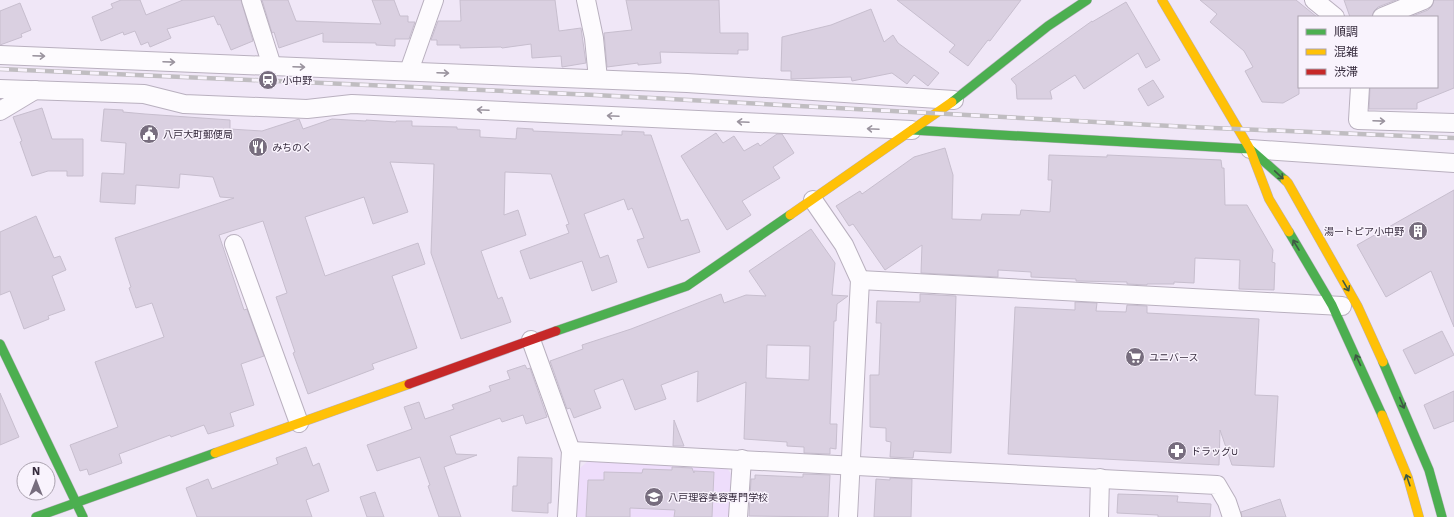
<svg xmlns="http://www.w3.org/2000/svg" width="1454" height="517" viewBox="0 0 1454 517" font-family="'Work Sans','Noto Sans JP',sans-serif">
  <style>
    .built { fill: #eeddfb }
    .building { fill: #dad0e1; stroke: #c7bece; fill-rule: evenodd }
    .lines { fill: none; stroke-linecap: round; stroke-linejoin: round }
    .street-casing { stroke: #b9b0bf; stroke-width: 20 }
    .fast-casing { stroke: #b9b0bf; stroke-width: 10 }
    .slow-casing { stroke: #b9b0bf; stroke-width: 10 }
    .jam-casing { stroke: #b9b0bf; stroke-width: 10 }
    .street { stroke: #fdfbfe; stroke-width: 18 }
    .fast { stroke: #4caf50; stroke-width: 9 }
    .slow { stroke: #ffc107; stroke-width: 9 }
    .jam { stroke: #c62828; stroke-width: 9 }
    .rail-casing { stroke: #c0bdc1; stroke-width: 4.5 }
    .rail { stroke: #f9f3fd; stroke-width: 3; stroke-dasharray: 9; stroke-linecap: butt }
    .oneway { stroke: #9a939e }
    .oneway2 { stroke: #3e5944 }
    .labels { text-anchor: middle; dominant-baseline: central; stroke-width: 3; stroke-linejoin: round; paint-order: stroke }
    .poi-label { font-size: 10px; fill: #362b3d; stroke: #f9f3fd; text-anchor: start }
  </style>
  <rect width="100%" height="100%" fill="#f0e7f7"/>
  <polygon class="built" points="588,461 727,468 733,477 731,517 576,517 578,470"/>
  <g class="building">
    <polygon points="121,0 140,0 146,15 183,0 241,0 253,41 231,50 220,24 218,25 214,16 167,29 171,38 150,47 148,42 141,45 135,31 124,35 123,32 101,41 92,17 113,8 111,4"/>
    <polygon points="262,0 288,0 296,21 381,24 372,0 394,0 400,16 408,16 408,22 415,22 409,39 395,39 395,46 376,45 376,43 323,42 323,33 279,48 274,32 272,33"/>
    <polygon points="460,0 555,0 559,31 581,28 586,63 562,67 561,56 532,58 531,44 502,48 501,47 460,48 460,45 437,45 437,40 431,40 438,21 461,21"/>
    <polygon points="626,0 719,0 720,33 748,33 748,50 738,50 738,54 660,52 661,63 638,65 638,63 607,67 604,33 632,30"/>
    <polygon points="897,0 1021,0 990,41 988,40 968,66 949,52 955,45"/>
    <polygon points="1200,0 1296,0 1317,17 1299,17 1299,94 1283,103 1262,102 1245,71 1253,67 1244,51 1210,22 1217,14"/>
    <polygon points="1344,0 1396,0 1378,7 1374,11 1372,17 1350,17"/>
    <polygon points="1434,0 1454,0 1454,88 1417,103 1417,109 1369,109 1370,87 1437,87 1437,17 1410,17 1428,10 1432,6"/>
    <polygon points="1126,2 1160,60 1146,68 1138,53 1084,89 1075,75 1050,91 1052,99 1017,99 1016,85 1011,79 1092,21 1092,22"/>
    <polygon points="20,3 31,30 21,34 22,37 0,45 0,11"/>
    <polygon points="871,9 884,42 893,35 898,43 939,73 928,86 914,75 907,84 892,73 852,81 851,77 791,79 791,71 781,71 782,37 831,25"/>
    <polygon points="1153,80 1164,97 1148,106 1138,89"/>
    <polygon points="42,108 52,139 83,139 83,176 67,176 67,171 48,171 32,176 20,142 22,141 13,117"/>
    <polygon points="104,109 123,110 123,112 145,114 230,120 230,129 262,131 299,119 303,129 332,119 366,121 366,120 396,122 396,121 412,121 412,126 457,127 457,129 480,130 480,137 516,139 517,128 533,129 533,131 622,135 622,131 644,132 644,135 651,135 681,221 688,219 700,252 648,268 637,240 644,238 632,208 628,210 624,199 584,214 600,258 608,255 617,282 592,291 582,261 530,279 520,251 569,233 566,225 569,224 551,174 505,172 504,215 518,210 526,235 481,251 498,299 502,297 511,322 461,339 431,253 434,164 390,162 408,212 373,224 364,197 305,217 325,276 418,243 425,264 392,276 417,348 372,364 374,369 308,394 293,353 295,352 276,297 287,293 263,221 219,235 244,310 247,309 264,356 241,364 254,405 230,413 234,426 208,434 204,425 171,437 170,435 119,454 122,463 89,475 87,469 80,471 70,445 118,427 95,362 164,337 152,303 136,308 129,288 131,287 115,238 234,198 220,197 213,177 180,174 179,188 136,185 135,204 100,202 102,173 124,174 126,143 101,141"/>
    <polygon points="716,133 723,143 734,136 744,151 758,143 760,146 777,134 782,134 794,153 773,167 780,178 742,201 751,215 727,230 681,156"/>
    <polygon points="945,148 953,175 952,219 981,220 982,214 1020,215 1021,210 1050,212 1052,180 1048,180 1049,155 1107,157 1107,155 1221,160 1222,168 1224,168 1225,205 1247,205 1273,250 1272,262 1275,263 1274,290 1239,289 1240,260 1195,258 1194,283 1174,282 1174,284 1147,284 1147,285 1127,284 1127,282 1076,281 1076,279 1031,277 1031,272 998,270 998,277 921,273 922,245 885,270 853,224 849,226 836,206 860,191 862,194 914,157"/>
    <polygon points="1454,190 1454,327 1431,271 1386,297 1357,245"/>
    <polygon points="36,216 54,258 60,256 66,270 52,276 65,310 48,316 49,319 24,329 10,291 0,295 0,232"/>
    <path d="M811 229 835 263 832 295 848 296 837 304 836 321H834L830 424H837L836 449 830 448V454L804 453V447L787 446V442L744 439 746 382 697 402 698 371 661 385 666 399 635 410 623 379 594 390 601 408 574 418 570 408 567 409 550 361 583 349 582 345 631 329 721 294 724 303 746 295 766 296 749 271ZM767 345 810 346 809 380 766 378Z"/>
    <polygon points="920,294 956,296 951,453 914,451 913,458 890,457 891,442 886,441 886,428 870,427 870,375 879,375 881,323 876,323 877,301 920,302"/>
    <polygon points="1075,302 1097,303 1096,311 1126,312 1127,305 1147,306 1147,313 1259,319 1255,395 1278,396 1274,467 1232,465 1220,430 1219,465 1008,454 1015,307 1075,310"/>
    <polygon points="1442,331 1454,355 1415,374 1403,350"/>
    <polygon points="525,365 527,369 530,368 547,417 526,424 523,415 502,422 500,418 450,436 456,454 477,455 444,467 461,517 439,517 428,486 430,485 420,457 377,471 367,445 412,429 404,407 419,402 425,419 454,409 452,405 491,391 489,386 510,379 507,371"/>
    <polygon points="1454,391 1454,421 1434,429 1424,405"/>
    <polygon points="0,393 19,437 0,445"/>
    <polygon points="674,420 684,446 673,446"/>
    <polygon points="306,447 313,466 319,463 329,491 306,500 312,517 197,517 186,488 208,479 212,489 278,464 276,458"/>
    <polygon points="518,457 552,458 551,503 548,503 548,513 512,511 513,486 517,486"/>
    <polygon points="672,467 692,468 694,473 694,471 714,472 712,517 674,517 675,510 630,508 630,517 586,517 588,480 604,480 604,472 642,473 643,469 672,470"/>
    <polygon points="803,474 830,475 828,517 749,516 751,479 755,479 755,475 799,477 803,477"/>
    <polygon points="890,478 912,479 911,517 874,517 876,479 890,480"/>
    <polygon points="375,492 384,517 367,517 360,497"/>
    <polygon points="1118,494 1178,496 1177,502 1211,504 1210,517 1158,517 1158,515 1117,513"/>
    <polygon points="1280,499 1286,517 1242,517 1241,512"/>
  </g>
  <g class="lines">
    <g class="street-casing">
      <g id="street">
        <polyline points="251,0 272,66"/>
        <polyline points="586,0 594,38 598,79"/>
        <polyline points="1314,0 1335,17"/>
        <polyline points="1382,17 1424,0"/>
        <polyline points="0,55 687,83 954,100"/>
        <polyline points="409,71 434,0"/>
        <polyline points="1360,87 1358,120 1454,123"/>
        <polyline points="0,89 144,94 184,104 307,109 352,104 912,130"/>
        <polyline points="0,111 35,90"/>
        <polyline points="1250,149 1454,163"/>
        <polyline points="813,200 844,245 860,280 848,517"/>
        <polyline points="234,244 299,423"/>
        <polyline points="860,280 1342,306"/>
        <polyline points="531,340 571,451 567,517"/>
        <polyline points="571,451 1217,485 1227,502 1232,517"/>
        <polyline points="738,517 742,459"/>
        <polyline points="1099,517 1100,478"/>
      </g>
    </g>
    <g class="fast-casing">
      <g id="fast">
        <polyline points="952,102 1048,26 1087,0"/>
        <polyline points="912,130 1250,149 1285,180"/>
        <polyline points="1289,232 1332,305 1382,415"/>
        <polyline points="556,331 687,286 790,215"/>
        <polyline points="0,344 83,517"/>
        <polyline points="1383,362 1429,470 1442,517"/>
        <polyline points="36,517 215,453"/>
      </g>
    </g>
    <g class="slow-casing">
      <g id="slow">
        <polyline points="1162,0 1250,149 1269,199 1289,232"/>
        <polyline points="1285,180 1288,183 1358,307 1383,362"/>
        <polyline points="790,215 952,102"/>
        <polyline points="1382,415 1408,478 1419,517"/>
        <polyline points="215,453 409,384"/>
      </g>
    </g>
    <g class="jam-casing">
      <polyline id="jam" points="409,384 556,331"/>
    </g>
    <use href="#street" class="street"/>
    <use href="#fast" class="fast"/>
    <use href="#slow" class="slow"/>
    <use href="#jam" class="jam"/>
    <g class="rail-casing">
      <polyline id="rail" points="0,69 595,95 1190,127 1454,138"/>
    </g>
    <use href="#rail" class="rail"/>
  </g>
  <defs><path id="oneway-shaft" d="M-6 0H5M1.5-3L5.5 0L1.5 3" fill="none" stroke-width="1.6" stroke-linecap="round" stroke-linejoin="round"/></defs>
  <g class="oneway">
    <use href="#oneway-shaft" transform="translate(39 56) rotate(2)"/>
    <use href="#oneway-shaft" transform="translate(169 62) rotate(2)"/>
    <use href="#oneway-shaft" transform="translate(299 67) rotate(2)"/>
    <use href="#oneway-shaft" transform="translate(443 73) rotate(2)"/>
    <use href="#oneway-shaft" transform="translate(483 110) rotate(-177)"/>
    <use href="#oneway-shaft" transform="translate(613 116) rotate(-177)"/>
    <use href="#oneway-shaft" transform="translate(1379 121) rotate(2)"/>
    <use href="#oneway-shaft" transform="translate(743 122) rotate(-177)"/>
    <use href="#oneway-shaft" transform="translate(873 129) rotate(-177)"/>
  </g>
  <g class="oneway2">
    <use href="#oneway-shaft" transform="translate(1279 175) rotate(43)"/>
    <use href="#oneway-shaft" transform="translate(1296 245) rotate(-121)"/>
    <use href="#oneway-shaft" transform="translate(1346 286) rotate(60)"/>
    <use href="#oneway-shaft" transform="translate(1358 360) rotate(-115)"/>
    <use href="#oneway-shaft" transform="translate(1402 403) rotate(68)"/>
    <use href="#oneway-shaft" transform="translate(1408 480) rotate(-109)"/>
  </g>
  <defs>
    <g id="station-disc" transform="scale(1)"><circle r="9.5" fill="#776d7e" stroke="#f9f3fd"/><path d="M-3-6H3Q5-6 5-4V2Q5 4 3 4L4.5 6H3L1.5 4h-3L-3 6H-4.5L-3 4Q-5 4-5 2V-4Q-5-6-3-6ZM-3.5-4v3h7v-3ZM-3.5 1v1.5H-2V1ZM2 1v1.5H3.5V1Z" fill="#fff"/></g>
    <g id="civic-disc" transform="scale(1)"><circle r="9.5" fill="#776d7e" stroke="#f9f3fd"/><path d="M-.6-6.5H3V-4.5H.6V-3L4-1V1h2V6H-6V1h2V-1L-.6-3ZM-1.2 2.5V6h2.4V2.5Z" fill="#fff"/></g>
    <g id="restaurant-disc" transform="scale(1)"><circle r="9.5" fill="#776d7e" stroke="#f9f3fd"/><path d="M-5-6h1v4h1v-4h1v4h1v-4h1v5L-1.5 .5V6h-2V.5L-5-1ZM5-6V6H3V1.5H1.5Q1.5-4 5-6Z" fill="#fff"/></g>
    <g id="building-disc" transform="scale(1)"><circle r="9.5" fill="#776d7e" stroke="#f9f3fd"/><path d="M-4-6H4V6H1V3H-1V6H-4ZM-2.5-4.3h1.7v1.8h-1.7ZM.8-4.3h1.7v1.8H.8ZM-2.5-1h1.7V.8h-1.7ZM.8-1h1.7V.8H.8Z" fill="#fff"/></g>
    <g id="supermarket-disc" transform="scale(1)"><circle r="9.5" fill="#776d7e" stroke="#f9f3fd"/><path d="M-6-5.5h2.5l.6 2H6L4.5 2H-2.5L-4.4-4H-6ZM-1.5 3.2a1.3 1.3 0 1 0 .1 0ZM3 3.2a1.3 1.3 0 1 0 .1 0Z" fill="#fff"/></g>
    <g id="pharmacy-disc" transform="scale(1)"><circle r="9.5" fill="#776d7e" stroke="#f9f3fd"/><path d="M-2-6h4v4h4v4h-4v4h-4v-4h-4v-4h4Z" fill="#fff"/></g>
    <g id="university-disc" transform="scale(1)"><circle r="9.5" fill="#776d7e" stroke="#f9f3fd"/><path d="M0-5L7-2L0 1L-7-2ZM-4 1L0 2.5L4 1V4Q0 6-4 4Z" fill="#fff"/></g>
  </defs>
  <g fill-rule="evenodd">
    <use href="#station-disc" x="268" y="80"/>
    <use href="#civic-disc" x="149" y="134"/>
    <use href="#restaurant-disc" x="258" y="147"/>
    <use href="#building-disc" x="1418" y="231"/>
    <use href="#supermarket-disc" x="1135" y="357"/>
    <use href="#pharmacy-disc" x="1177" y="451"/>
    <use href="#university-disc" x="654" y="497"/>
  </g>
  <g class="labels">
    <g class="poi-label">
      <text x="282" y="80">小中野</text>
      <text x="163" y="134">八戸大町郵便局</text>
      <text x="272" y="147">みちのく</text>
      <text x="1404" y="231" text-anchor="end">湯ートピア小中野</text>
      <text x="1149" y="357">ユニバース</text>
      <text x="1191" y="451">ドラッグU</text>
      <text x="668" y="497">八戸理容美容専門学校</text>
    </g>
  </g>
  <rect x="1298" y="16" width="140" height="72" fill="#f9f3fd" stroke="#aba3b0"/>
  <rect x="1306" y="29" width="20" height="6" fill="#4caf50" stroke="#aba3b0"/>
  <text x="1334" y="36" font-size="12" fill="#362b3d">順調</text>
  <rect x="1306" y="49" width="20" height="6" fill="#ffc107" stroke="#aba3b0"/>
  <text x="1334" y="56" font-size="12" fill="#362b3d">混雑</text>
  <rect x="1306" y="69" width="20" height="6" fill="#c62828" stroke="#aba3b0"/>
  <text x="1334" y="76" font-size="12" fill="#362b3d">渋滞</text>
  <g transform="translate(36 481)"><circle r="19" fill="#f9f3fd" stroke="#aba3b0"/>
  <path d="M0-3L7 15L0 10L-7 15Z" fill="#776d7e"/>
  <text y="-6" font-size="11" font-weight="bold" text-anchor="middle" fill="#362b3d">N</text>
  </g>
</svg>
